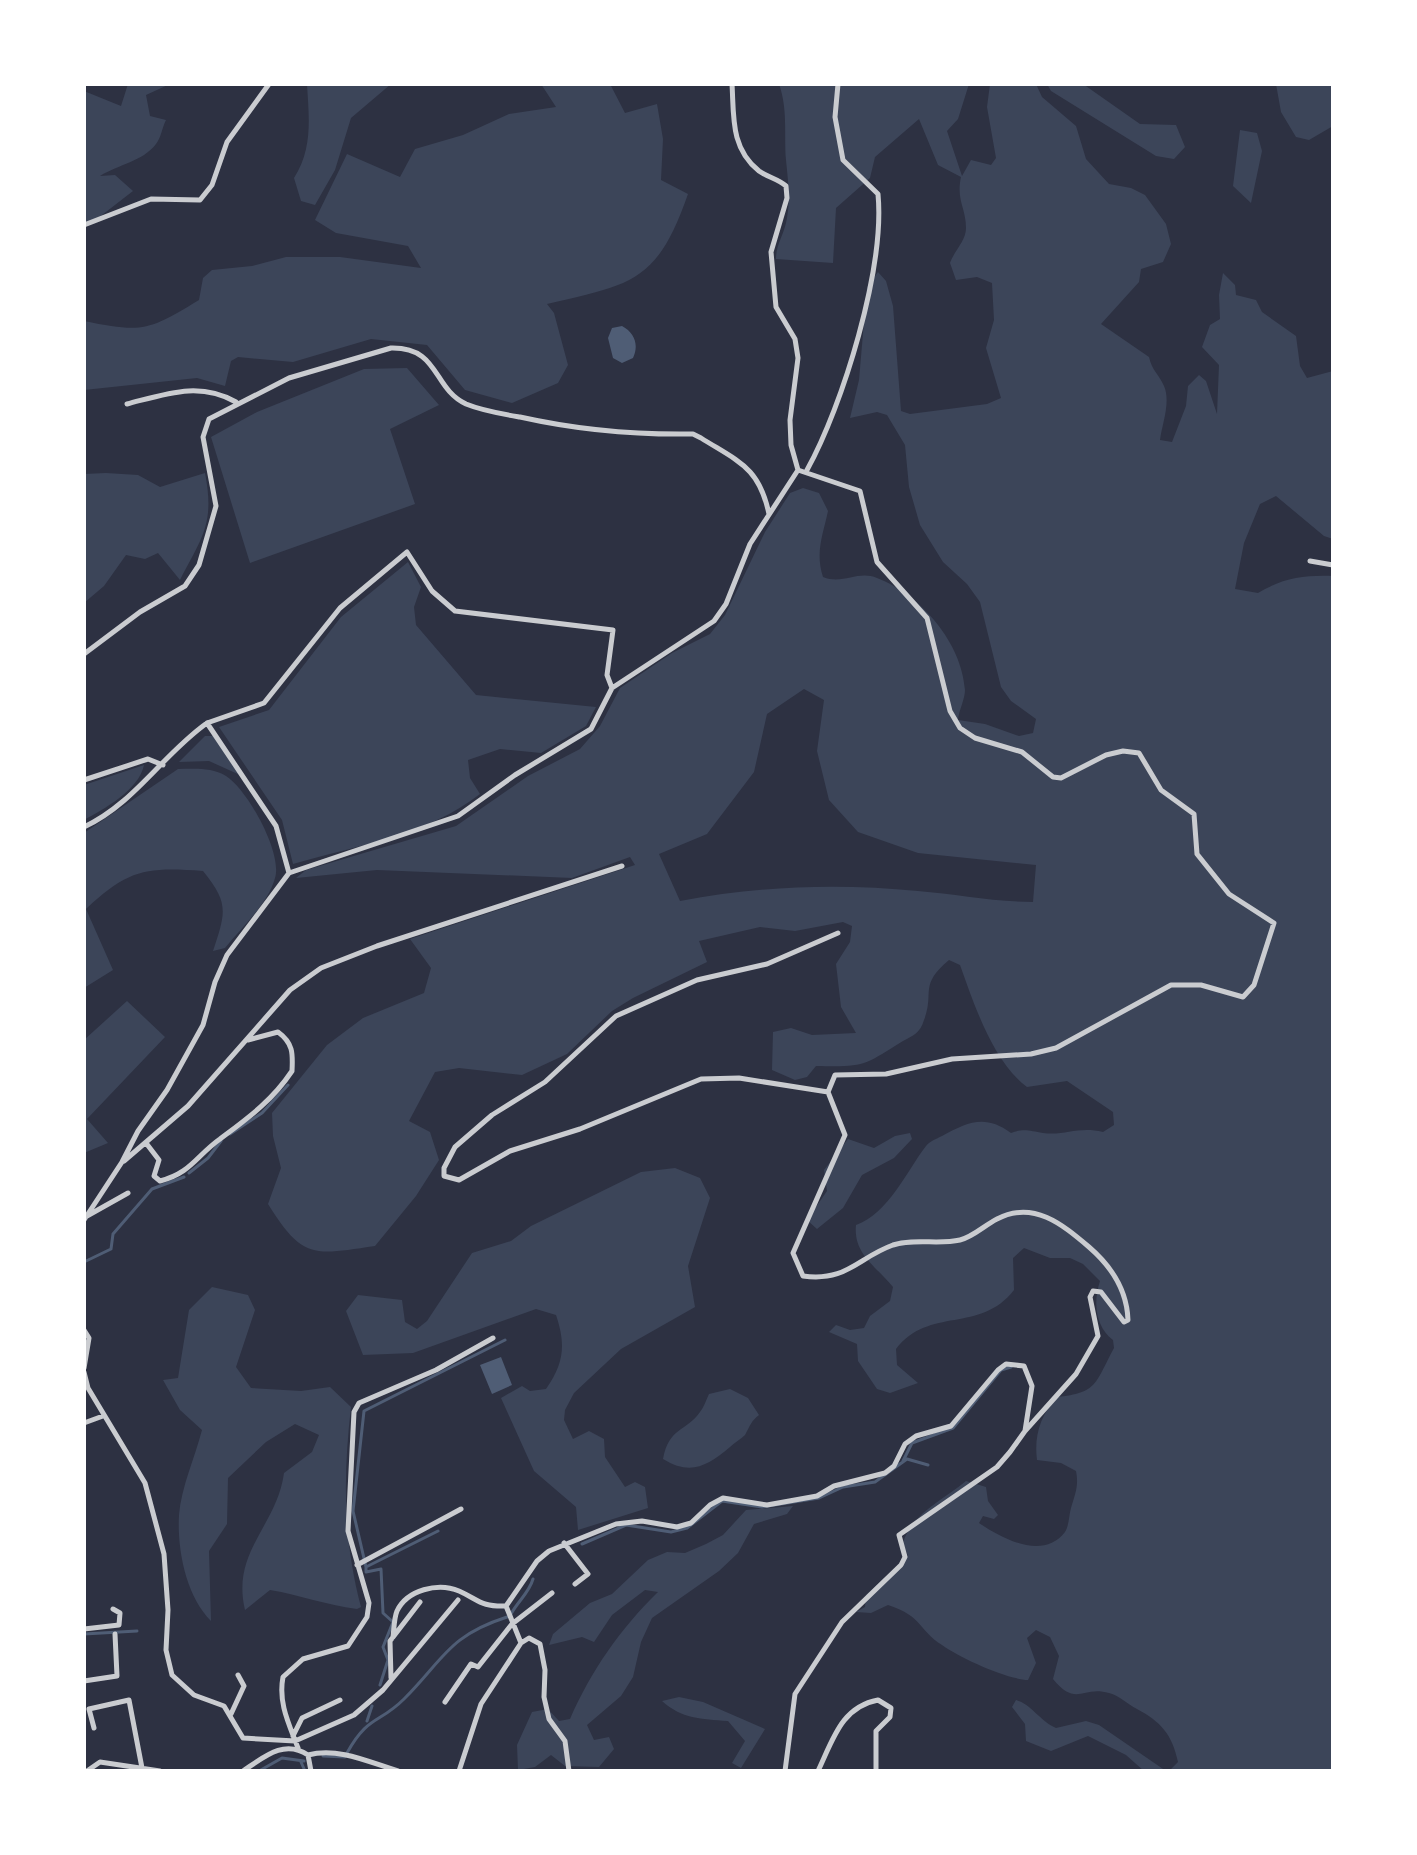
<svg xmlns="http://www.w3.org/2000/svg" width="1417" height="1855" font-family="'Roboto Serif',serif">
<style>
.green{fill:#3c4559;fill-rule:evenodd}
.water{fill:#4f5d75}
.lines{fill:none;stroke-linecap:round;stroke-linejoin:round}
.stream{stroke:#4f5d75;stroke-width:3}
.minor{stroke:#caccd0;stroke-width:5}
</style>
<rect width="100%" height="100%" fill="#2d3142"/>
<path class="green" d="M128,84H170L146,95L150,116L166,120C162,128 161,138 156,144C142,162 119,164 100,176L115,175L133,191L93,222L84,225V91L121,106Z
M307,84H391L351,118L335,170L315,205L301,201L294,178C313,148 309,118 307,84Z
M541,84H610L625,113L657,104L663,139L661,180L688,194C657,283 632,284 547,304L554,313L568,365L558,383L512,403L465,390L427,345L371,339L293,362L238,357L231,361L225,386L197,378L84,390V321C143,333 148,331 199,300L203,278L212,270L252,266L286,257H340L421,268L408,246L336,233L315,220L347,154L400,177L415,149L463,135L509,114L556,107Z
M779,84H969L958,119L947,131L962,176L971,160L991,165L996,158L987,107L990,84H1036L1042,97L1076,126L1086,159L1109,184L1131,188L1145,195L1166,224L1171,244L1163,262L1141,269L1139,282L1101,324L1149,357C1152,371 1159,374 1164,386C1171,402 1162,424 1160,440L1172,442L1186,406L1188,386L1199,375L1206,381L1217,414L1219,365L1202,347L1210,325L1220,319L1219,295L1223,273L1235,285L1236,295L1256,300L1262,312L1296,336L1300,366L1307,378L1333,371V539L1324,536L1276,496L1260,504L1244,543L1235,589L1258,593C1283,578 1304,575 1333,576V1771H1169L1178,1762C1172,1734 1161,1722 1137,1709C1127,1704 1120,1696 1109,1693C1082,1685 1077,1708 1053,1679L1059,1656L1050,1637L1036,1630L1027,1638L1036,1663L1028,1680C1006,1679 960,1658 942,1645C918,1630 924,1617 888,1605L871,1613L856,1612L865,1607L866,1595L908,1556L903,1543C911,1514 943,1500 966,1481L986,1487L988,1501L998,1515L994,1519L983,1516L979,1523C1001,1538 1043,1561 1065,1532C1069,1526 1069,1515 1071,1508C1075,1494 1079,1486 1076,1471L1061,1463L1037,1460C1034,1436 1040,1416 1057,1397C1098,1393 1095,1383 1114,1348L1113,1340C1095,1326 1093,1302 1100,1281L1083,1264L1070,1258H1050L1024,1248L1013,1258L1014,1290C980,1334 929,1306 896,1349L897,1365L918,1383L890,1393L877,1389L858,1361L857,1344L829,1332L836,1325L850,1330L864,1328L870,1316L890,1301L893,1287C876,1266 853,1254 856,1225C889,1213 906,1172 926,1146C930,1141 936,1139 942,1136C968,1122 985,1114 1011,1133C1024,1128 1030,1131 1043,1133C1065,1136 1078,1126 1103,1132L1114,1125L1113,1112L1067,1081L1027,1087C993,1062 974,1004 960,965L949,960C918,986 935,992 924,1020C920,1033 914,1035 903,1041C863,1066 865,1067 816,1066L807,1077L795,1080L772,1070L773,1032L791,1028L812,1035L856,1033L841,1007L836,964L850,942L852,926L843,922L795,931L760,927L699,941L707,962L633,998L612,1011L567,1054L522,1075L459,1068L435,1072L409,1121L430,1132L439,1160L416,1196L375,1246C313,1255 303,1260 268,1204L281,1168L273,1136L272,1113L327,1045L363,1018L424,993L431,968L410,939L635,865L630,857L572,878L377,870L296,878L306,870L456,826L528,776L580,749L600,726L620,688L672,653L710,634L725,615L765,532L790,493L803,488L819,493L828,511C823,535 815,552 823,577C843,585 858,570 877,578C921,595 962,643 965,690C965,699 959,710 958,720L985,724L1019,736L1033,733L1036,719L1011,701L1001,687L980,602L967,584L943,562L920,525L909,487L905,445L887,415L877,412L850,418L859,380L867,287L878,272L886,281L893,306L901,411L910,414L987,404L1001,398L986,348L994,320L992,283L977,277L956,280L950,263C954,251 966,241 966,228C966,208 956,200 961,177L938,165L919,119L875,157L870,178L836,208L833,263L776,259C776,245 783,236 786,223C791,201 788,181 786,160C784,133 788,110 779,84ZM804,689L824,700L817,751L829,800L858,832L918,853L1036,865L1033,902C995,902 956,894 918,891C837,883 759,886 680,901L659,854L707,834L754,772L767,714Z
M1047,84H1083L1140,124L1176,125L1185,147L1174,159L1156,156L1051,91Z
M1276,84H1333V126L1309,140L1296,137L1281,112Z
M1240,130L1257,133L1262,151L1251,203L1233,186Z
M407,368L439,405L390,429L415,504L250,563L211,437L257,412L364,369Z
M106,473L138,475L160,487L205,473C215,524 202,537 180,580L158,553L145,559L126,555L104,586L84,603V474Z
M408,562L421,587L414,607L416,625L476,695L596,707L586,726L541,753L500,749L468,760L470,778L480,794C428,835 355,846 293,864L282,820L219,727L269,710L341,617Z
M205,736H213L240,775L209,761L179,762Z
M144,765C139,790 104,809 84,820V785Z
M178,769C195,769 211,767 226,776C247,789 283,853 275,878C268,904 242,927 225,948L213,951C226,912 229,903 203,871C146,867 129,869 86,909L113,970L84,988V833Z
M127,1001L165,1037L87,1119L108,1143L84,1153V1040Z
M910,1133L912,1139L894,1158L862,1175L843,1208L817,1229L807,1220L827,1191L824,1170L848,1139L874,1148L895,1136Z
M675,1168L700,1178L710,1198L688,1266L695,1307L621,1349L574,1393L565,1410L564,1420L573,1439L589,1431L604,1439L605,1457L625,1487L635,1482L645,1487L648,1508L578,1530L576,1507L534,1471L501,1398L522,1386L530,1391L546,1389C564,1363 566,1345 556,1315L536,1309L413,1353L363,1355L346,1311L358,1295L402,1300L405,1322L417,1329L427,1321L472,1253L511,1241L531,1226L641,1172Z
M212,1287L248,1295L255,1310L236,1367L251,1388L301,1391L330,1387L351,1407C343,1477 343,1539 361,1607L357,1609C326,1605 300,1595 270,1590L245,1610C231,1551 277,1526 284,1473L312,1452L319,1435L295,1424L266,1442L228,1478L227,1524L209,1551L211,1621C186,1596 177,1550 179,1515C181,1488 195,1457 202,1430L180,1410L163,1380L178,1378L189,1310Z
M730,1389L748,1398L759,1415C751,1421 750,1426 745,1435C741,1439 734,1443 730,1447C707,1466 691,1476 663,1459C669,1427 686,1432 700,1412C704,1407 706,1400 709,1394Z
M793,1506L787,1514L754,1524L738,1553L719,1571L652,1618L641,1642L633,1677L621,1696L587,1725L594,1740L609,1737L614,1749L599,1767L565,1766L551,1755L535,1767L518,1770L517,1745L532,1712L548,1709L559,1721L570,1719C591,1671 620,1629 658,1592L645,1590L612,1615L594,1642L582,1637L549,1645L553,1634L590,1603L612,1594L648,1560L667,1552L685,1553L706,1544L723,1535L746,1510Z
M679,1697L703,1702L765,1729L741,1768L732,1763L745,1741L728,1721C701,1719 682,1719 662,1701Z
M1016,1700C1031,1704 1040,1721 1056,1728L1086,1721L1099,1725L1166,1771H1144L1126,1755L1088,1736L1051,1751L1026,1741L1025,1724L1012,1707Z"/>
<path class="water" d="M622,326C635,333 639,345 633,358L622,363L613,358L608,338L612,328Z
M501,1357L512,1385L492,1394L480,1365Z"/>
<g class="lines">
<path class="stream" d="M230,1134L262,1113L288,1085
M189,1173L208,1158L221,1141
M84,1262L111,1249L113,1234L152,1189L184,1177
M903,1461L912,1443L953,1428L1001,1370L1011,1367
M582,1544L626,1525L671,1532L687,1528L722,1501L762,1507L819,1498L843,1487L875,1482L907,1459L928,1465
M366,1567L353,1511L364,1411L505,1340
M511,1614C518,1601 529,1593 533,1579
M84,1634L137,1631
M380,1685L388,1660L383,1647L393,1622L383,1613L381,1569L366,1572V1567L438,1531
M367,1721L372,1706
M347,1753C368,1715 379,1724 404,1699C444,1659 448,1636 507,1617
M323,1756L345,1757
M301,1762L305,1771
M259,1771L282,1758L304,1761"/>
<path class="minor" d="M732,84C734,115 730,148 759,171C767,177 778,179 786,186L787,198L771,252L776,307L795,339L798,358L790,420L791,445L798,470
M84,225L151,199L200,200L212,185L227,142L269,84
M127,404C166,394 199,381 236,402
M807,470C843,405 885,268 878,194L843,160L835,117L838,84
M1310,561L1333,565
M84,654L140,612L185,586L199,565L216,506L203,437L209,419L289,378L391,348C440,347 432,388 466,404C483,411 502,414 520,417C578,430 633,435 693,434L701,438C739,462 759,467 769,514
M207,723L264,703L340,608L407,552L432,591L455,611L613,630L607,675L612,688
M84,780L148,759L163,765
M84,827C135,803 162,755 207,723L276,826L289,873
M838,933L767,964L697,980L616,1016L545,1082L492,1115L455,1147L444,1168V1176L459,1180L510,1151L580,1129L701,1079L739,1078L828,1092L845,1135L793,1253L803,1276C847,1282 857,1258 893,1245C915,1238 938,1245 960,1240C973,1237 985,1225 997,1219C1033,1200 1062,1224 1089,1247C1111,1266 1127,1290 1128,1320L1124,1322L1101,1292L1093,1291L1090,1297L1098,1336L1076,1374L1025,1431
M146,1143L159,1160L154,1176L160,1181C191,1173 196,1156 220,1139C248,1118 272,1101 292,1071C293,1053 293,1043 278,1032L248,1040
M124,1161L188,1106L290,990L321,968L377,946L622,866
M87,1216L128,1193
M84,1220L122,1162L138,1131L167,1090L203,1025L215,982L227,955L289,873L458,816L515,775L591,729L612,688L714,621L726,604L750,544L798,470L860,491L877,562L927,618L950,711L960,728L975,738L1022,752L1053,777L1061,778L1106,755L1123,751L1139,753L1161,790L1194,814L1197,854L1229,894L1274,923L1254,985L1243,997L1201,985H1171L1056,1048L1031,1054L952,1059L886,1074L835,1075L828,1092
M84,1330L89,1338L84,1368
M84,1372L88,1388L145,1483L164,1554L168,1610L166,1650L172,1675L194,1695L224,1706L243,1738L295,1741L354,1715L383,1690L458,1600
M84,1423L103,1416
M564,1543L588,1574L575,1584
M357,1565L461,1509
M84,1629L119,1625L120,1613L113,1609
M393,1637C394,1629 394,1618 397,1611C407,1590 438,1582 459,1591C479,1600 481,1607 506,1606
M521,1643L506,1606L537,1561L549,1551L616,1524L642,1521L677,1527L691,1523L710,1505L723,1498L767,1505L817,1496L834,1486L885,1473L894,1466L905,1444L916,1436L951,1426L998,1370L1006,1364L1024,1366L1032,1386L1025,1431L1010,1452L997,1467L899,1535L905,1557L901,1565L842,1622L795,1694L785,1771
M391,1678L390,1641L420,1602
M84,1681L117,1676L115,1634
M445,1702L471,1664L478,1667L512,1624L552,1593
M231,1714L244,1686L238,1675
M94,1728L89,1709L129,1700L142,1768
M293,1736L302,1718L340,1700
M298,1748C289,1724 278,1703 283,1677L303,1659L348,1646L367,1617L369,1603L348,1531L354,1412L359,1403L436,1370L493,1338
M308,1755C338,1747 369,1762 398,1771
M87,1771L100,1762L160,1771
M243,1771C264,1757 284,1739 308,1755L311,1771
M459,1771L481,1704L521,1643L529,1638L540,1644L545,1670L544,1697L549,1719L565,1741L569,1771
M818,1771C833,1740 841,1707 878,1700L891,1708L890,1717L876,1731V1771"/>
</g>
<rect width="1417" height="1855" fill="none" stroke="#ffffff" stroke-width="172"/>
</svg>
